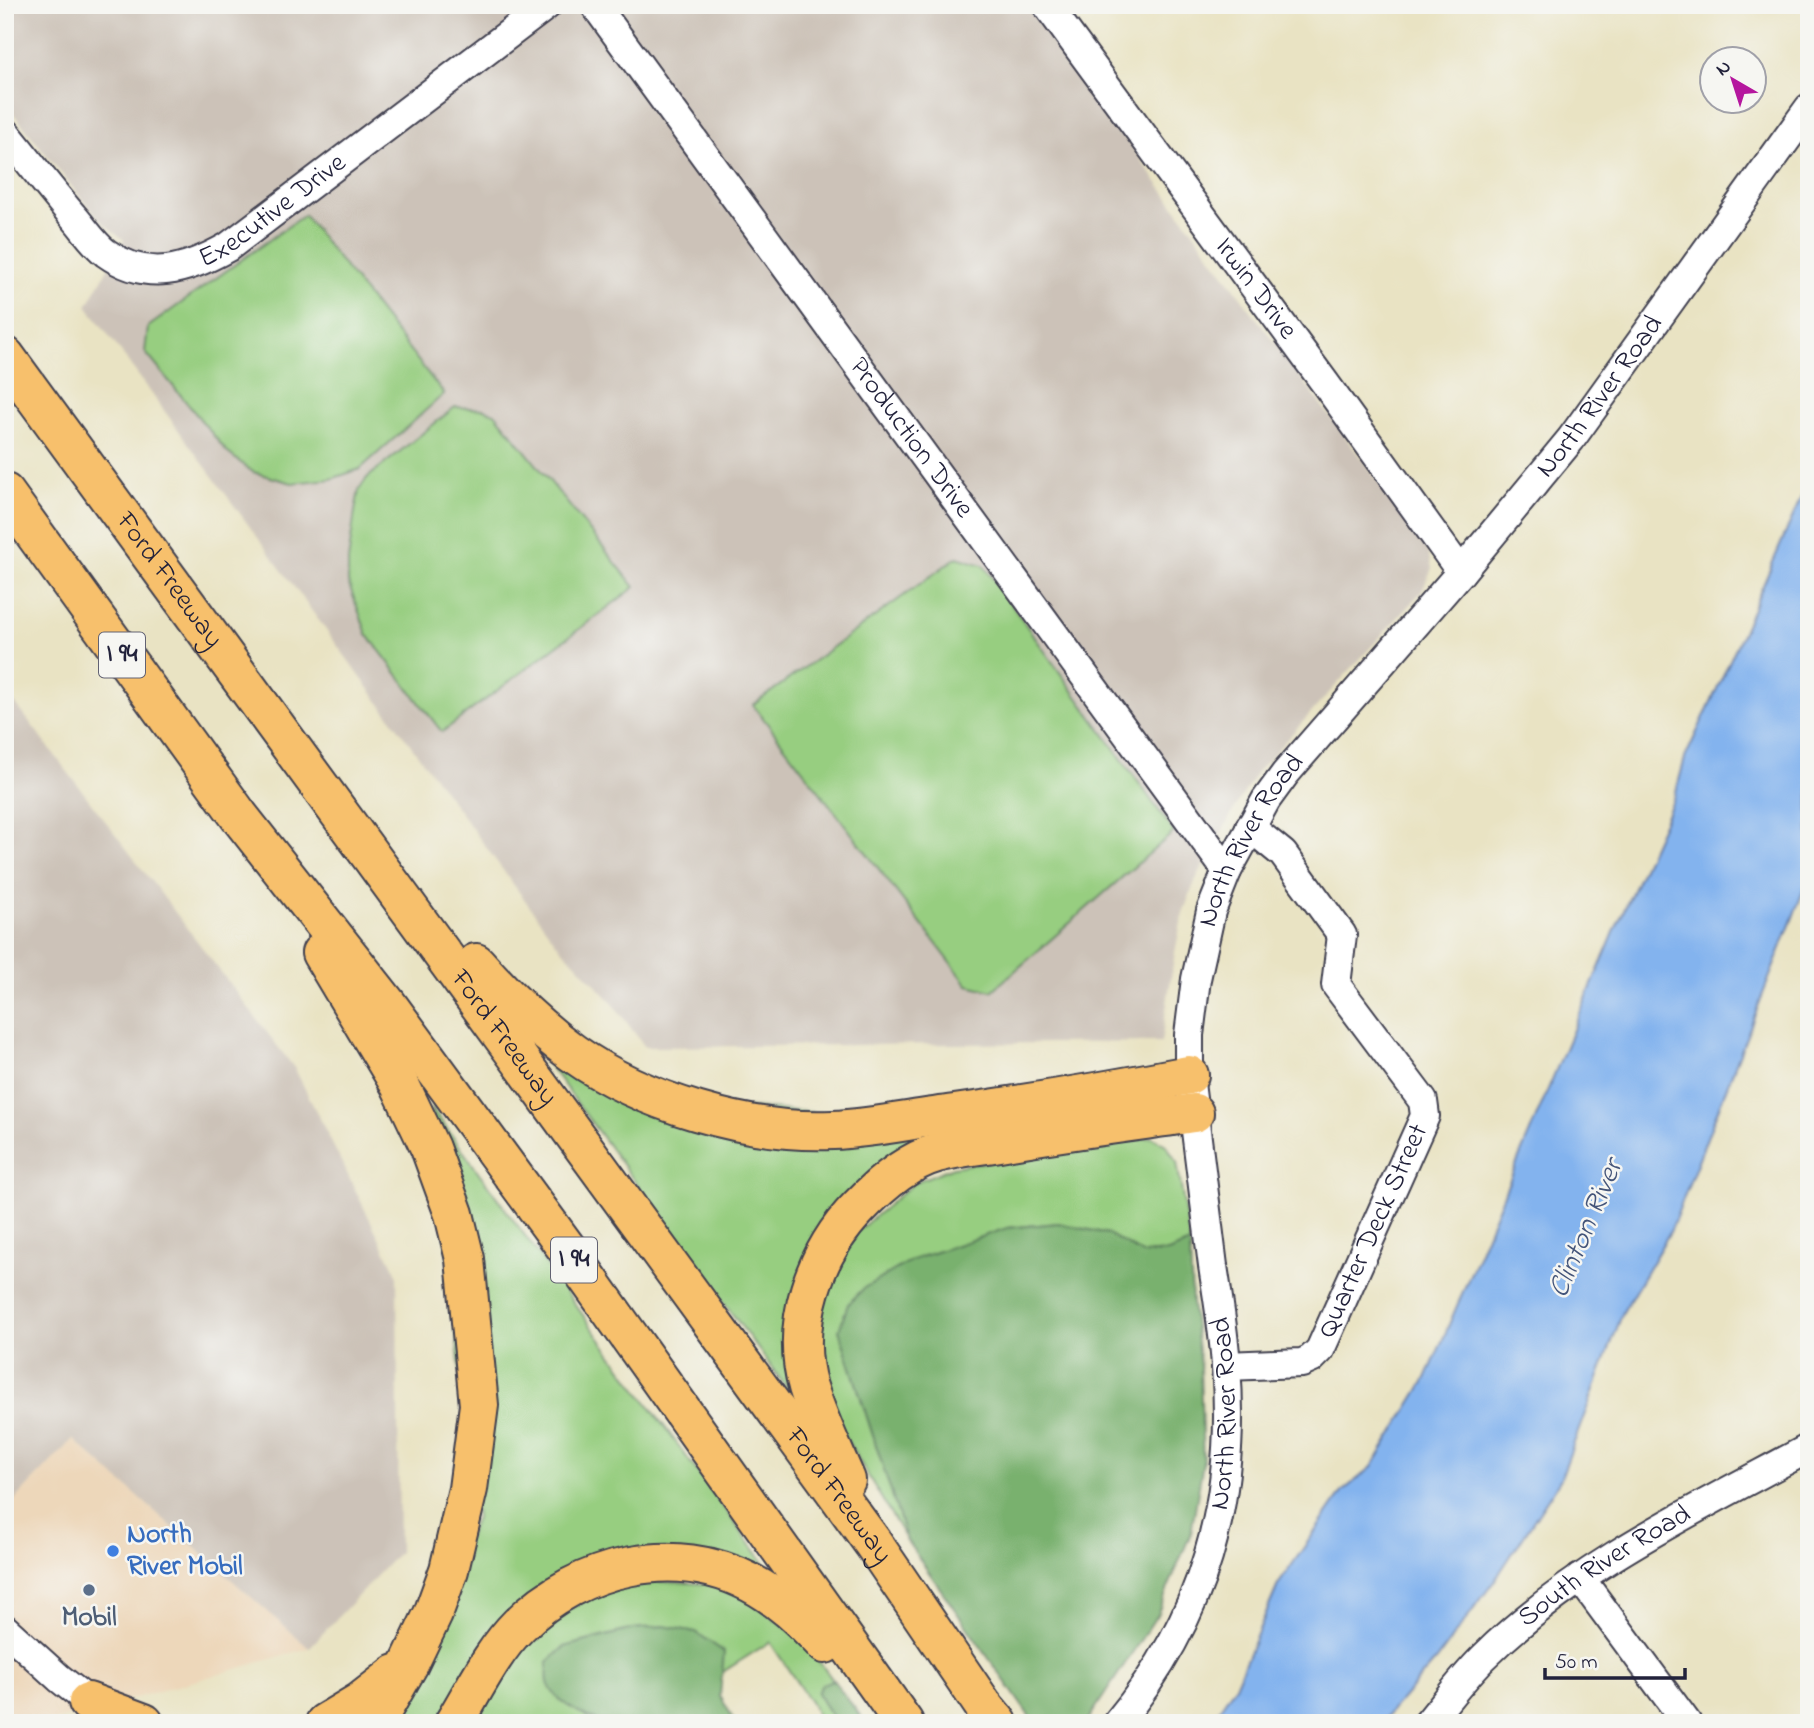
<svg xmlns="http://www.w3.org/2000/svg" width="1814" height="1728" font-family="'Indie Flower',sans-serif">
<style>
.built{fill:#edd7ba}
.industrial{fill:#ccc2b8}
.green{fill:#97ce80;stroke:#5c785e;stroke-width:2}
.forest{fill:#79b16e;stroke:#4e6a54;stroke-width:2}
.water{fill:#83b3ee;stroke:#526a94;stroke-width:2}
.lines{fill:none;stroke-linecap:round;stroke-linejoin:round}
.minor-casing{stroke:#403f4f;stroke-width:32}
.highway-casing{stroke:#403f4f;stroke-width:42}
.minor{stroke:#fff;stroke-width:28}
.highway{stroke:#f7c06c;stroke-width:38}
.shop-dot{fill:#3f7fe0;stroke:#f6f6f2;stroke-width:2.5}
.service-dot{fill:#5c6f8a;stroke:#f6f6f2;stroke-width:2.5}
.labels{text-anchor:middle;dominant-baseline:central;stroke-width:5;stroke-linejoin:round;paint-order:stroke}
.shield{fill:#f6f6f2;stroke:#626272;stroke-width:2}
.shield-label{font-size:26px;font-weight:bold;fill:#22223b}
.street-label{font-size:28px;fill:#22223b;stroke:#f6f6f2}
.shop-label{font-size:28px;font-weight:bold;fill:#366cbe;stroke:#f6f6f2;text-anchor:start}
.service-label{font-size:28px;font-weight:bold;fill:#4e5e75;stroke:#f6f6f2}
.water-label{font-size:30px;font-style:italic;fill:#44557a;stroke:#f6f6f2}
</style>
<rect width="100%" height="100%" fill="#f6f6f2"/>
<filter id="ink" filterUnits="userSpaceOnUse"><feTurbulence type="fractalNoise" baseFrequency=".0143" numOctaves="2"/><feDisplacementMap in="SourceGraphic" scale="14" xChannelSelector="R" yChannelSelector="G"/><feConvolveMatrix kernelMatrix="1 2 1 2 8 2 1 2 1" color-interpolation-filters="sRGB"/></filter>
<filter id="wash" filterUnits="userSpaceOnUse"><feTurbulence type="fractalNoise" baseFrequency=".00686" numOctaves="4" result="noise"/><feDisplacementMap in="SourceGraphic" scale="28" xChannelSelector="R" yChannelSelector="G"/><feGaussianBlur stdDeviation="1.57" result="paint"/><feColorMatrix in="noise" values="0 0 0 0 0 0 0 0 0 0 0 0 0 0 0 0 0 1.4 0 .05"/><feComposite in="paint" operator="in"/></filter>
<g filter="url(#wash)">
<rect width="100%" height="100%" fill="#e9e3c3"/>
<path class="built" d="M73,1439L309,1648L48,1723H5V1510Z"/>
<path class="industrial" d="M5,5H1028L1254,315L1414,529L1428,553L1432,568L1422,591L1257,772L1237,804L1196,879L1183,913L1175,952L1161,1042L645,1047L611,1001L556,942L87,306L124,240L103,223L80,197L5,103Z
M5,690L295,1069L397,1274L399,1552L309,1648L73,1439L5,1510V1210L10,1205L5,1202Z"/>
<path class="green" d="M304,215L444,394L360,469L331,479L292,483L253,472L228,453L145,352L148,327Z
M455,407L484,409L495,413L635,587L442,732L367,634L348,582V561L355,511L359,490L367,478Z
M957,557L983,565L1174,832L992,991L968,985L753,705Z
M524,1031L637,1100L970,1123L854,1192L796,1387L789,1391Z
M431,1107L764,1563L761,1570L607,1555L439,1723H388L476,1518Z
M1152,1137L1166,1145L1177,1162L1190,1243L1169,1252L1143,1254L1108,1234L1058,1223L1007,1228L839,1330L907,1541L845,1437L824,1382L818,1321L847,1240L915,1182L953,1167Z
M624,1580L729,1585L802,1639L833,1680L822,1684L817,1693L836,1723H819L814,1708L770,1642L721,1673L723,1651L664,1626L633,1629L564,1647L548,1662L587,1717L606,1723H471L536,1626Z"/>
<path class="forest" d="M1058,1223L1108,1234L1143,1254L1168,1252L1190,1243L1192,1303L1200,1366L1203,1463L1191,1533L1157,1615L1086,1723H1034L907,1541L839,1330L848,1304L864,1288L912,1260L1007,1228Z
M664,1626L696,1632L724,1652L720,1696L736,1723H606C587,1717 557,1706 549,1685C546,1680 548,1669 548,1662L564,1647L633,1629Z
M833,1680L866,1723H836L817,1693L822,1684Z"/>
<path class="water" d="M1809,479V876L1671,1230L1623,1312L1560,1480L1495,1580L1436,1660L1381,1723H1210L1235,1686L1278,1585L1343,1491L1372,1467L1427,1377L1615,930L1674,799L1685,758L1738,643Z"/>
</g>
<g filter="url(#ink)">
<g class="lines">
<g class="minor-casing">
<g id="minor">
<path id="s1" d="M595,5L1227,871"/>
<path id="s2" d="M1047,5L1325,383L1461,572"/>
<path id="s3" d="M5,132C28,160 50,189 73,216C84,228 93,243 106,253C148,283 187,270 228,247L547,5"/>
<path id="s4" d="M1226,1366L1302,1363L1311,1359L1320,1350L1425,1116L1423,1101L1336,985L1342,935L1283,854L1250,827"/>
<path d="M1580,1578L1687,1723"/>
<path d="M5,1629L59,1678L103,1713"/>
<path id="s5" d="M1117,1723C1204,1619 1237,1501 1226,1366C1224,1333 1218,1299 1213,1266C1205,1202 1197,1139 1189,1075V1035L1196,979L1211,911L1227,871L1266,800L1285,774L1461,572L1571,439L1809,108"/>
<path id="s6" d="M1428,1723C1446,1701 1463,1678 1483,1658C1575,1566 1696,1509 1809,1448"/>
</g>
</g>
<g class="highway-casing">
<g id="highway">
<path id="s7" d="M5,356L873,1543L983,1705L998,1723"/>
<path d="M5,493L239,816L387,1004L567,1249L904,1723"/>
<path d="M321,953L400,1085L430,1148L454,1214L465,1259L479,1405L468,1489L449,1570L433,1614L409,1664L375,1723"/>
<path d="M476,963C505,996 537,1027 573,1053C642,1102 748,1134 833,1130C874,1128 913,1119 954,1114C1033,1103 1111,1090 1189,1075"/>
<path d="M846,1480C833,1450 818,1419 808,1387C790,1324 814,1253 859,1207C880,1185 908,1161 937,1153C959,1147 983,1145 1005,1141C1068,1130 1131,1122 1194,1113"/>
<path d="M88,1702L144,1723"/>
<path d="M325,1723L360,1702L396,1674"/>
<path d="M454,1723C474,1690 492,1652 519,1625C579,1565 675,1543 751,1583C780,1598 803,1621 825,1644"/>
</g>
</g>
<use href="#minor" class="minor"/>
<use href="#highway" class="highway"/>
</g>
</g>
<circle class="shop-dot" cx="113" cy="1551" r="7"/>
<circle class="service-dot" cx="89" cy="1590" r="7"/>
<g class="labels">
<g class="shield">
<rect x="99" y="632.5" width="46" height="45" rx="5"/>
<rect x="551" y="1237.5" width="46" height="45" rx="5"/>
</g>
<g class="shield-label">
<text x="122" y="655">I 94</text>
<text x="574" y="1260">I 94</text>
</g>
<g class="street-label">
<text stroke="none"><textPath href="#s3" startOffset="345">Executive Drive</textPath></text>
<text stroke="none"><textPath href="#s2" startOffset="352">Irwin Drive</textPath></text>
<text stroke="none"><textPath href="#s5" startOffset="1491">North River Road</textPath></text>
<text stroke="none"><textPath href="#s1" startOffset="536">Production Drive</textPath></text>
<text stroke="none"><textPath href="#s7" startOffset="278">Ford Freeway</textPath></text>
<text stroke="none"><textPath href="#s5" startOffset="924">North River Road</textPath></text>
<text stroke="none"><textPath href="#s7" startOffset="845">Ford Freeway</textPath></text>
<text stroke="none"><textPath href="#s4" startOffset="229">Quarter Deck Street</textPath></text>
<text stroke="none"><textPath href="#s5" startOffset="336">North River Road</textPath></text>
<text stroke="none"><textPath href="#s7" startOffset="1412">Ford Freeway</textPath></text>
<text stroke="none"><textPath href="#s6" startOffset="238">South River Road</textPath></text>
</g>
<g class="shop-label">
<text x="127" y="1535">North<tspan x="127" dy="32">River Mobil</tspan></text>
</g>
<g class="service-label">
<text x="89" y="1618">Mobil</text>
</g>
<g class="water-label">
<text transform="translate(1587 1229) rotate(-67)">Clinton River</text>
</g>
</g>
<rect width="1814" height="1728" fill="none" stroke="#f6f6f2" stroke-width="28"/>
<g transform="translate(1733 80) rotate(321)"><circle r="33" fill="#f6f6f2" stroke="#a1a1a9" stroke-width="2"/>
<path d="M0-5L12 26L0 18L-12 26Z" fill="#b5179e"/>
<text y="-10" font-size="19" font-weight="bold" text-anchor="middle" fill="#22223b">N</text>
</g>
<path d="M1545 1668v10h140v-10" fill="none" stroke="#22223b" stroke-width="3.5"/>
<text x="1555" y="1668" font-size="21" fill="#22223b" stroke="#f6f6f2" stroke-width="5" paint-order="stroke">50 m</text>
</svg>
